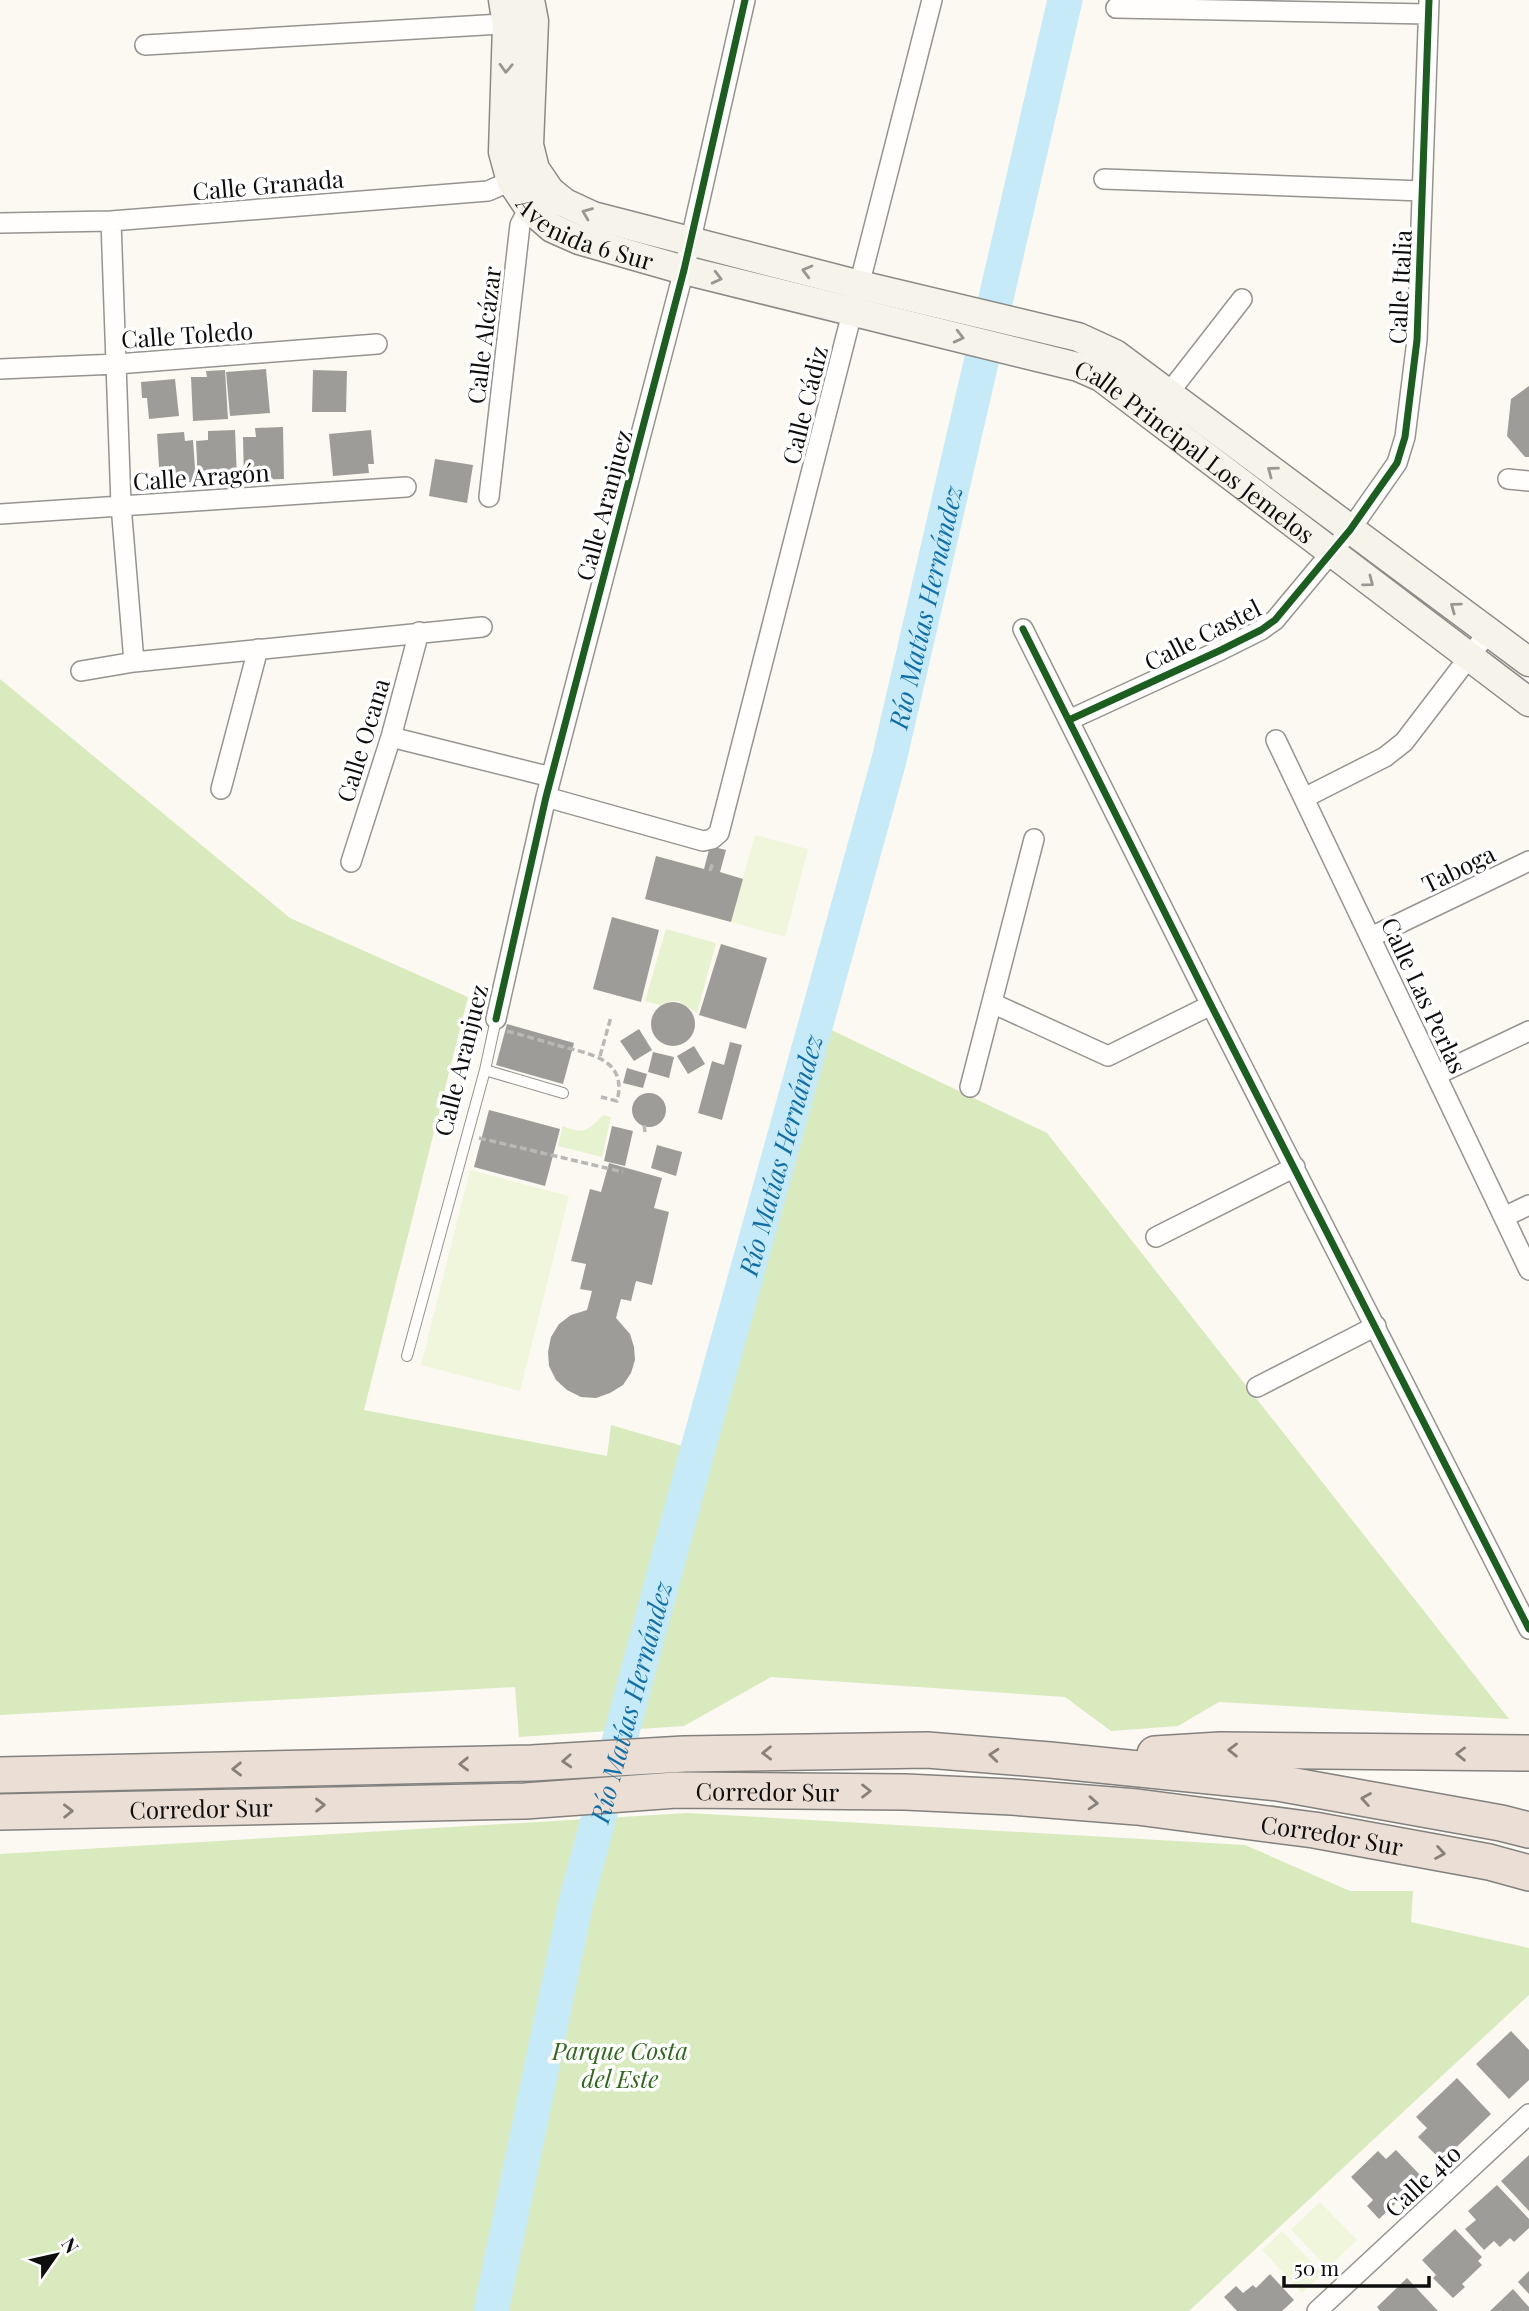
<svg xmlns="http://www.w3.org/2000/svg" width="1529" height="2311" font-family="'Playfair Display',serif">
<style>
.green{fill:#e7f2d0}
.forest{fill:#d8eabe}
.pitch{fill:#f0f6db}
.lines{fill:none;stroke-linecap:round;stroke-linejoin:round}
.river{stroke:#c7eaf8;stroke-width:35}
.building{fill:#9e9c98}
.service-casing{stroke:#959491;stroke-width:12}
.minor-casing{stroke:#959491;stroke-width:22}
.secondary-casing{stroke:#8c8a87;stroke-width:31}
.motorway-casing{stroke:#82817e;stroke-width:38}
.path{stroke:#b8b8b6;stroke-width:3.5;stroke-dasharray:7 3.5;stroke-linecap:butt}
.service{stroke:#fffefd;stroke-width:10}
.minor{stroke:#fffefd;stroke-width:19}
.secondary{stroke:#f5f3ea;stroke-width:28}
.motorway{stroke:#ebded4;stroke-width:35}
.cycleway-casing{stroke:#fff;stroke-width:11}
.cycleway{stroke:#1b5e20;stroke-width:7}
.oneway{stroke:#999792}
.oneway2{stroke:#88807b}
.labels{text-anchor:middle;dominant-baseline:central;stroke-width:7;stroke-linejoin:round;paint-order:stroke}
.street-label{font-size:24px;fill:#0e0e0e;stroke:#fff}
.park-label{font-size:24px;font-style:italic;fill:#2f6a1a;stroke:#fff}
.water-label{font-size:26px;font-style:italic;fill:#0f6ea8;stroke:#fff}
</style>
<rect width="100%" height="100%" fill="#fcf9f2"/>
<path class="green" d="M666,929L716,943L697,1013L678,1001H670L660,1005L645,1001Z
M603,1115L611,1117L602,1157L558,1146L563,1126C583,1135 588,1131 603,1115Z"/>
<path class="forest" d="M0,679L290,918L468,997L364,1410L607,1456L611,1425L703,1452L821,1025L1047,1133L1509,1719L1219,1702L1178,1726L1111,1731L1065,1697L771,1677L684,1726L519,1737L515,1687L0,1715Z
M688,1813L1245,1845L1350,1891H1413L1411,1922L1529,1948V1995L1189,2311H0V1854Z"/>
<path class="pitch" d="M755,835L808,849L785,937L731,922Z
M470,1170L569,1196L520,1391L421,1365Z
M1320,2202L1357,2240L1328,2268L1291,2230Z
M1282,2231L1323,2274L1302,2293L1262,2250Z"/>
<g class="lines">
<path class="river" id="s1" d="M491,2311L576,1902L699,1445L889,760L1065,0"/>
</g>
<path class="building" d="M266,369L270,413L230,416L226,372Z
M225,370L228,419L193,421L191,377H207L206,371Z
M313,370L347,371L346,412H312Z
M175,379L179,416L149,419L147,398H142L141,382Z
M1529,386V457H1525L1507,436L1511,399Z
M283,427L284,479L244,480L243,437H256L255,428Z
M235,430L237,479L198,481L196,441L208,440V431Z
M371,430L374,464H368L369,473L333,476L329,434Z
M184,432L185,441L193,440L196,482L160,484L157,434Z
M435,459L473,465L467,503L429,496Z
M710,846L726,850L720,872L743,879L731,922L645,899L656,856L704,869Z
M612,917L659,930L641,1002L593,989Z
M721,944L767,958L746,1029L699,1015Z
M651 1024a22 22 0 1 1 44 0a22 22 0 1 1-44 0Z
M507,1024L574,1043L563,1084L496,1065Z
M639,1029L652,1050L634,1061L620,1041Z
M730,1042L742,1045L722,1120L698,1113L712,1061L724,1065Z
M694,1046L705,1064L688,1074L677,1056Z
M653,1052L674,1057L669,1078L648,1072Z
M627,1068L647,1074L643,1088L623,1083Z
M632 1110a17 17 0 1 1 34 0a17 17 0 1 1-34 0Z
M489,1110L560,1129L545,1186L474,1167Z
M612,1126L633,1131L625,1166L604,1161Z
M657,1145L682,1152L676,1176L651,1168Z
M609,1163L662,1178L654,1208L669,1212L652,1285L636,1281L631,1301L621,1299L616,1318L630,1334L634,1347L635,1360L631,1373L623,1385L610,1393L596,1398L581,1397L567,1390L556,1380L549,1366L548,1352L551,1337L559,1324L571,1315L587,1310L592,1291L580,1289L586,1264L571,1261L590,1189L601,1192Z
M1511,2031L1529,2050V2080L1509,2099L1476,2064Z
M1457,2078L1491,2114L1442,2161L1418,2137L1427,2128L1416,2117Z
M1396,2150L1423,2178L1379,2219L1367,2206L1373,2200L1351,2177L1378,2151L1386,2159Z
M1529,2155V2211L1501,2181Z
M1497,2185L1529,2219V2228L1514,2242L1510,2238L1500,2247L1494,2241L1484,2250L1465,2229L1476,2220L1468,2211Z
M1455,2229L1482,2257L1478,2261L1482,2265L1462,2284L1465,2287L1453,2298L1433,2278L1436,2275L1422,2260Z
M1529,2271V2294L1518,2282Z
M1270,2274L1294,2300L1282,2311H1237L1224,2297L1236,2286L1243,2293L1253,2285L1256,2288Z
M1407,2278L1438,2311H1380L1377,2307Z
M1513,2289L1529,2307V2311H1490Z"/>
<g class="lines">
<g class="service-casing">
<path id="service" d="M485,1070L563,1093
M407,1356L485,1070L496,1019"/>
</g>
<g class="minor-casing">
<path id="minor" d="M1116,8L1428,14
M145,45L519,23
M1104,179L1422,191
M111,221L121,505L134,662
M0,223L111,221L488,191L520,177
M0,369L117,364L377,344
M1161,403L1242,299
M1508,479L1529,481
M489,497L520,225L529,208L538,201
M0,514L406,487
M1023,629L1211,1005L1529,1629
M81,671L134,662L482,627
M1069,720L1221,650L1261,630L1275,620L1350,530L1397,463L1405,437L1417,340L1429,0
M391,737L551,777
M1276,740L1529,1270
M221,789L258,649
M546,797L703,841L712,839L719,833L932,0
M1304,798L1385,757L1404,742L1489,631
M351,862L391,737L419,632
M1371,937L1529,861
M992,1003L1108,1056L1211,1005
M496,1019L546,797L684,270L745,0
M1436,1075L1529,1031
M970,1087L1034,839
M1504,1217L1529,1205
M1156,1237L1295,1167
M1257,1387L1376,1326
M1317,2311L1529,2114"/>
</g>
<g class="secondary-casing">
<g id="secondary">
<path id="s2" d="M503,0L507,25L503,152L511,181L529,208L552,228L579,240L684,270L1078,367L1101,377L1529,702"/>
<path d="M530,0L534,21L529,145L535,169L550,191L565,203L593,216L860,285L1078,337L1115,354L1529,662"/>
</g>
</g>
<g class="motorway-casing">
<g id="motorway">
<path d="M1155,1754L1220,1750L1529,1753"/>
<path d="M0,1775L532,1763L684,1754L927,1750L1050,1760L1278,1783L1501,1823L1529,1830"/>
<path id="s3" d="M0,1812L525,1801L676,1790L905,1792L1012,1797L1137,1807L1314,1830L1489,1862L1529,1873"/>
</g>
</g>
<path class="path" d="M710,871L713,862
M507,1031C525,1036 543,1041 560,1046C590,1054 628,1059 617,1101L601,1097
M600,1056L611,1017
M644,1125L645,1132
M479,1138L623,1172"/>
<use href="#service" class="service"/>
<use href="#minor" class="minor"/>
<use href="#secondary" class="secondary"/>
<use href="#motorway" class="motorway"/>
<g class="cycleway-casing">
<path id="cycleway" d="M1023,629L1211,1005L1529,1629
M1069,720L1221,650L1261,630L1275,620L1350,530L1397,463L1405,437L1417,340L1429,0
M496,1019L546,797L684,270L745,0"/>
</g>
<use href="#cycleway" class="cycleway"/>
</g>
<defs><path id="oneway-chevron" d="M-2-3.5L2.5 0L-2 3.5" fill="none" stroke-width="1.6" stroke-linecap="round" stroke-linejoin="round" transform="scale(1.75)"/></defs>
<g class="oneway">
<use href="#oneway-chevron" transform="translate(506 68) rotate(92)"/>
<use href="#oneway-chevron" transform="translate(587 213) rotate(-158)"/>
<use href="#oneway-chevron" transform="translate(807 271) rotate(-165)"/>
<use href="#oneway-chevron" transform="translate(717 278) rotate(14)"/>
<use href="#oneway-chevron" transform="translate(959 337) rotate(14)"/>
<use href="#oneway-chevron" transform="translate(1272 471) rotate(-143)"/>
<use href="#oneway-chevron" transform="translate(1369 582) rotate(37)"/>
<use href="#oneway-chevron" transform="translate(1455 607) rotate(-144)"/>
</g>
<g class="oneway2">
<use href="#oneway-chevron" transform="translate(1233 1750) rotate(-179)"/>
<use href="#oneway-chevron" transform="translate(767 1753) rotate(179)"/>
<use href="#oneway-chevron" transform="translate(1461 1754) rotate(-179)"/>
<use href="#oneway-chevron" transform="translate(994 1755) rotate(-175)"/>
<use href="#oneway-chevron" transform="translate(567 1761) rotate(177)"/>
<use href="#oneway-chevron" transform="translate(464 1764) rotate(179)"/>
<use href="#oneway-chevron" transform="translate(237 1769) rotate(179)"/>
<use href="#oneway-chevron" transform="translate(866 1791)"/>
<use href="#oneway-chevron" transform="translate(1366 1799) rotate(-170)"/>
<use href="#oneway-chevron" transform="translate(1093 1803) rotate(4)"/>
<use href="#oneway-chevron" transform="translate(320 1805) rotate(-1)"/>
<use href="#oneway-chevron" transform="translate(68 1811) rotate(-1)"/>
<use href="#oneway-chevron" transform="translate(1440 1853) rotate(10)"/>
</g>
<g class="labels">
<g class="street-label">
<text transform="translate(268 184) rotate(-5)">Calle Granada</text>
<text stroke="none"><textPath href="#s2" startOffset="278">Avenida 6 Sur</textPath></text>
<text transform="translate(1399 287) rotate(-87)">Calle Italia</text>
<text transform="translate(187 334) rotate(-4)">Calle Toledo</text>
<text transform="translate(483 335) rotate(-83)">Calle Alcázar</text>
<text transform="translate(804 405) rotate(-76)">Calle Cádiz</text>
<text stroke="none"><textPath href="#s2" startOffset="934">Calle Principal Los Jemelos</textPath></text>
<text transform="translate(201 476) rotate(-4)">Calle Aragón</text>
<text transform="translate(603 505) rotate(-75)">Calle Aranjuez</text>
<text transform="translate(1202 634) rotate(-27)">Calle Castel</text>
<text transform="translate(362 740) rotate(-73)">Calle Ocana</text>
<text transform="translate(1458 868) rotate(-26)">Taboga</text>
<text transform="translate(1425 995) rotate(65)">Calle Las Perlas</text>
<text transform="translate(460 1060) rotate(-76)">Calle Aranjuez</text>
<text stroke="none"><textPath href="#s3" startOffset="768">Corredor Sur</textPath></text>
<text stroke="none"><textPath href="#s3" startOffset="201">Corredor Sur</textPath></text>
<text stroke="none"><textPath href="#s3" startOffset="1335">Corredor Sur</textPath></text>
<text transform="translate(1422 2180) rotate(-43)">Calle 4to</text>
</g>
<g class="park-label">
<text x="620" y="2050">Parque Costa<tspan x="620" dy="28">del Este</tspan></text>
</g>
<g class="water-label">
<text stroke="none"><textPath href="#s1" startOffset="1759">Río Matías Hernández</textPath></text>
<text stroke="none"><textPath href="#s1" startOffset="1192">Río Matías Hernández</textPath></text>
<text stroke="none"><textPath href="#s1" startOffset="625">Río Matías Hernández</textPath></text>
</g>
</g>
<g transform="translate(56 2255) rotate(56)" stroke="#ffffff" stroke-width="5" paint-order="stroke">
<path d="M0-5L12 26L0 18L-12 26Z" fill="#0e0e0e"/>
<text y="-10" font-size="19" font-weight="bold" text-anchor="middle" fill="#0e0e0e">N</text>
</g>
<path d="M1284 2276v10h145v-10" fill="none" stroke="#0e0e0e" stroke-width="3.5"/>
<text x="1294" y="2276" font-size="21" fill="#0e0e0e" stroke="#ffffff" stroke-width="5" paint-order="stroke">50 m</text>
</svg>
